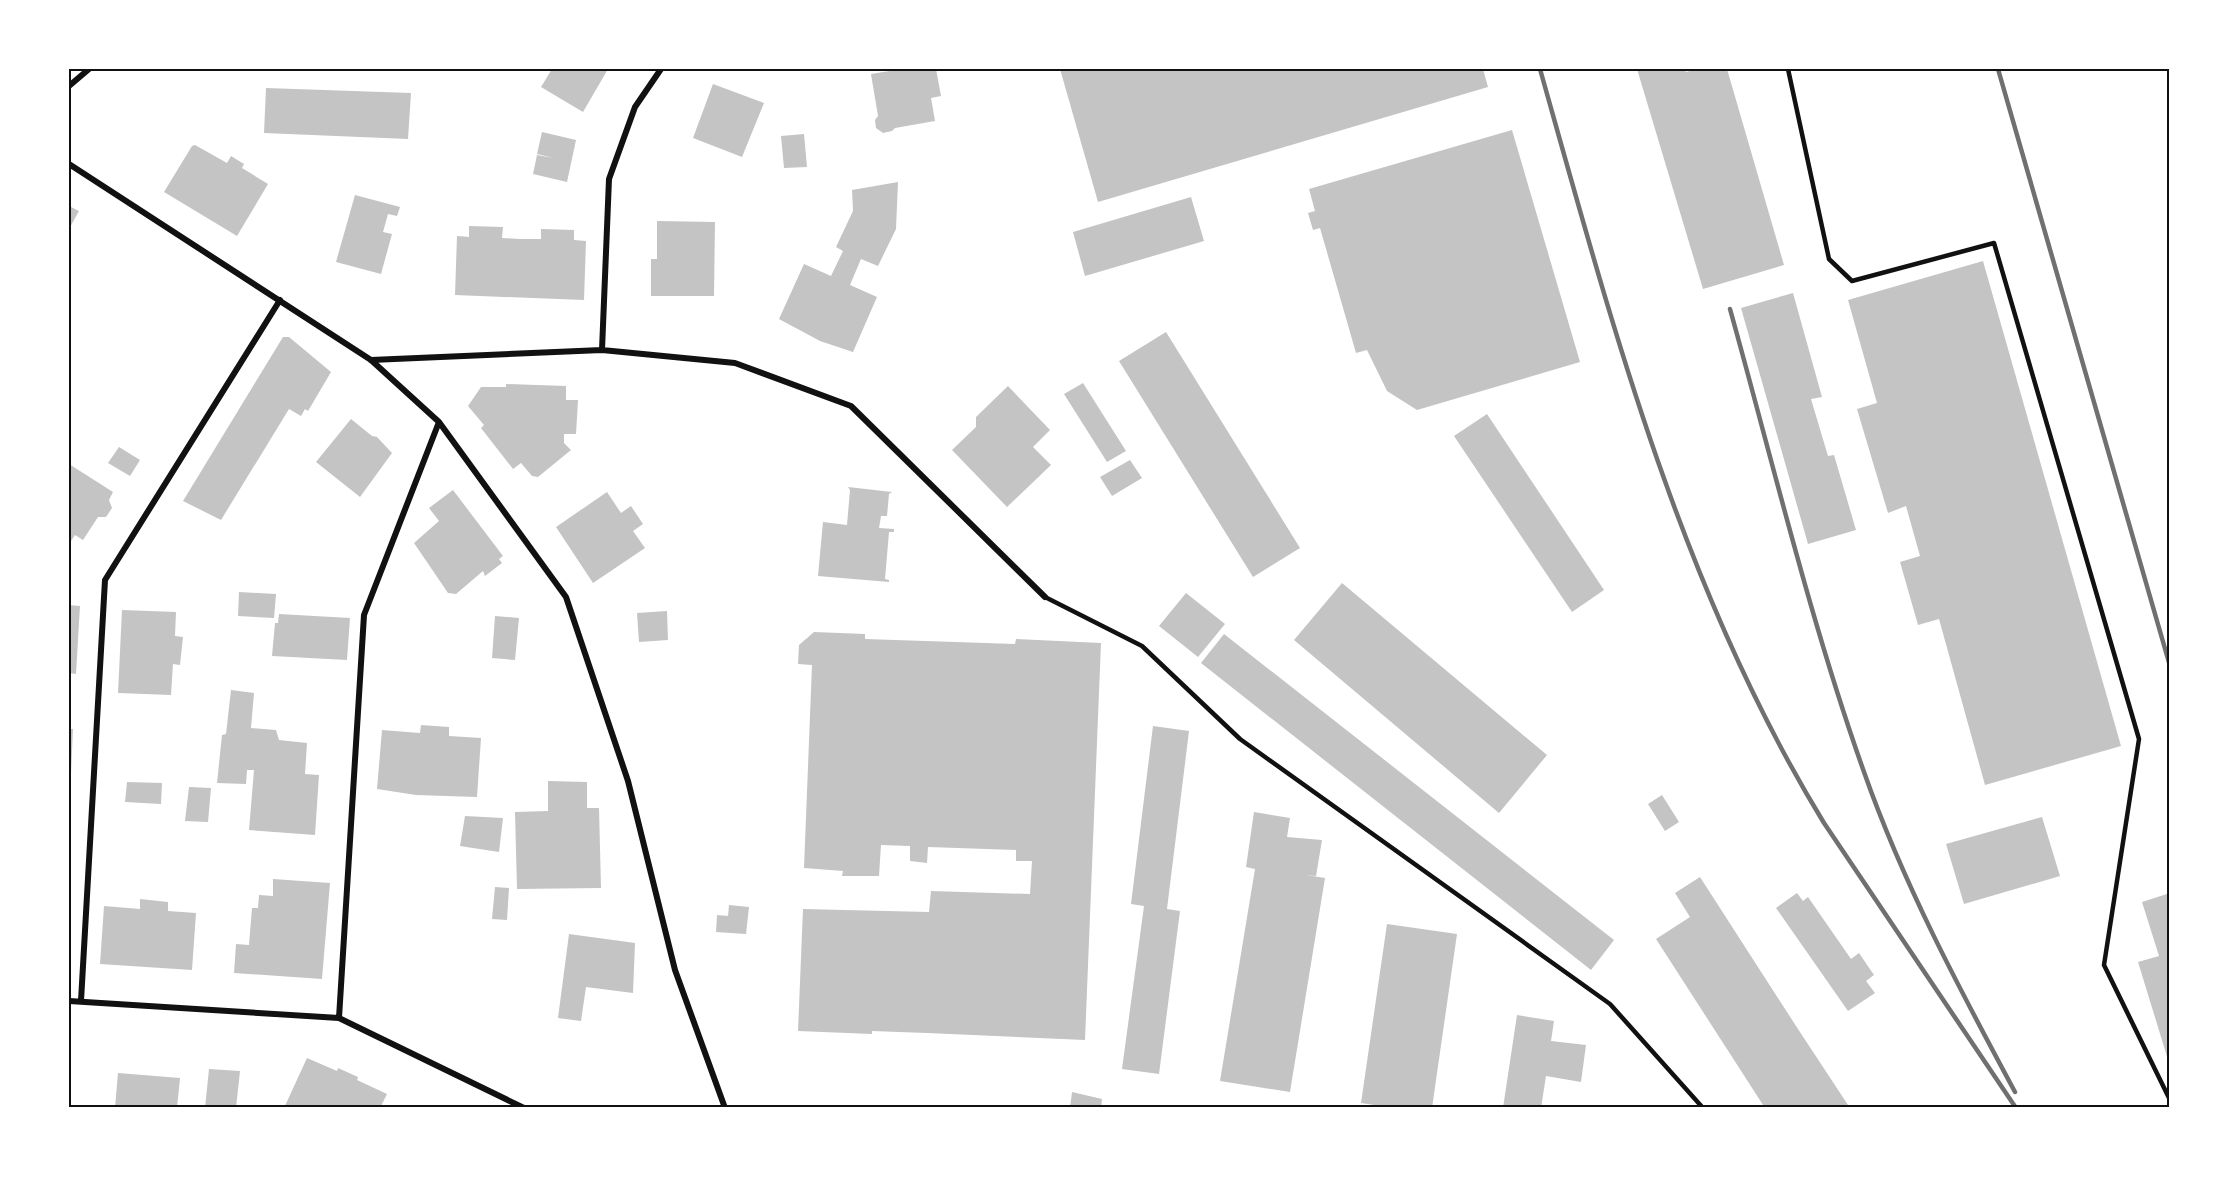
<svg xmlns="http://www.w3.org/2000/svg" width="2239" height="1177" font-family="Inter,sans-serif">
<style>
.building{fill:#c4c4c4}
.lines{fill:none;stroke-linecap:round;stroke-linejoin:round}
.service{stroke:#111;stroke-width:4.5}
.minor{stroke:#111;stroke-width:6}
.rail{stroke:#707070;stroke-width:4.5}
.neatline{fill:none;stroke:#111;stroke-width:2}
</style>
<rect width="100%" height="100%" fill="#fff"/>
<path class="building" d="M552,69H608L583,112L541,87Z
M902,69H936L941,96L931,98L935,121L895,128L892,131L883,133L876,128L875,120L878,116L871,74Z
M1060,69H1483L1488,87L1098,202Z
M1637,69H1685L1686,72L1697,69H1727L1784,265L1703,289Z
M713,84L764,103L742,157L693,138Z
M266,88L411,93L408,139L264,133Z
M1512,130L1580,362L1417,410L1387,391L1367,350L1356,353L1320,228L1313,230L1308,213L1315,211L1309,189Z
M542,132L576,140L567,182L533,174L537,155L554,158L537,154Z
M804,134L807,167L784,168L781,136Z
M195,145L227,163L231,156L244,164L242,168L268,184L237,236L164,192L192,146Z
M898,182L896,229L878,266L861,259L850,285L877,297L853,352L820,341L779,319L804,264L831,276L843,251L836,247L853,211L852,190Z
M355,195L400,207L397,216L388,214L383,232L392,234L381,274L336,262Z
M1191,197L1204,241L1085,276L1073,232Z
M69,206L79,211L69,229Z
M657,221L715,222L714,296H651V259H657Z
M469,226L503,227L502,238L520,239H541V229L574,230V240L586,241L584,300L455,295L457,236L469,237Z
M1983,261L2121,746L1985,785L1939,619L1918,625L1900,562L1920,556L1906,506L1888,513L1857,409L1877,403L1848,300Z
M1793,293L1822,397L1811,399L1828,456L1834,455L1856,530L1808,544L1741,308Z
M1166,332L1300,548L1253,577L1119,361Z
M283,337H289L331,372L308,411L305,409L301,416L289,409L221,520L183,501Z
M1083,383L1126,451L1107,462L1064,394Z
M506,384L566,386V400H578L576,434H564V443L571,450L538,477L532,476L521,463L513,469L481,428L484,425L468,406L481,387H506Z
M1008,386L1050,430L1033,447L1051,465L1007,507L952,450L976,427V417Z
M1487,414L1604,590L1572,612L1454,436Z
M351,419L372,436L377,437L392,453L360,497L316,462Z
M119,447L140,460L130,476L108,463Z
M1130,460L1142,478L1112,496L1100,477Z
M69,464L113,492L109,500L112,508L106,517H98L83,540L75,535L69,544Z
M848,487L892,492L889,494L887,516H881L879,528L894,529V532H889L885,579L889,580V582L818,576L823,522L847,525L850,490Z
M453,490L503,556L499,559L502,563L485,576L483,571L456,594L448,593L414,543L439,521L429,508Z
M607,492L621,513L631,506L643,524L633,531L645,548L593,583L556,527Z
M1342,583L1547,755L1499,813L1294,640Z
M239,592L276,594L274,618L238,616Z
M1186,593L1225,624L1198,657L1159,626Z
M69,605L80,606L76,674L69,673Z
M122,610L176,612L175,636L183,637L180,665L173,664L171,695L118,693Z
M667,611L668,640L639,642L637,613Z
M279,614L350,618L347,660L272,656L275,623H278Z
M495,616L519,618L515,660L492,658Z
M814,632L865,634V639L1015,644L1016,639L1101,643L1085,1040L927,1033L872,1031V1034L798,1031L803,909L929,912L931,891L1030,894L1032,861H1016V850L928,847L927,863L910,861V846L881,845L879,876H842L843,871L804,868L812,665L798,664L799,645Z
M1224,634L1614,940L1591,970L1201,663Z
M231,690L254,693L251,728L276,730L279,740L307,743L305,774L319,775L315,835L249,830L254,770H247L246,784L217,783L222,735L226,734Z
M421,725L449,727V736L481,738L477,797L416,795L377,789L382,730L420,733Z
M1153,726L1189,731L1167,909L1180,911L1159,1074L1122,1069L1144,906L1131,904Z
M69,729H73L71,773H69Z
M548,781L587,782V808H599L601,888L517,889L515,812L548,811Z
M127,782L162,783L161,804L125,802Z
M189,787L211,788L208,822L185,821Z
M1662,795L1679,822L1665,831L1648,804Z
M1254,812L1290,818L1287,837L1322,840L1316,876L1306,875L1325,878L1290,1092L1220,1081L1255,869L1246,867Z
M465,816L503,818L499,852L460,846Z
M2042,817L2060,876L1964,904L1946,844Z
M1700,877L1796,1026L1850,1108H1765L1656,939L1690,917L1675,893Z
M273,879L330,883L322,979L234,973L236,944L249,945L252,908H258L259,895L273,896Z
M495,887L509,888L507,920L492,919Z
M1797,893L1803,901L1808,897L1851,959L1859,953L1874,975L1866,981L1875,993L1848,1011L1776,908Z
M2170,893V1063H2169L2138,962L2159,956L2142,902Z
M140,899L168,902V911L196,913L192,970L100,964L104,906L140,909Z
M729,905L749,907L746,934L716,932L717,915L728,916Z
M1387,924L1457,934L1432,1108H1394L1361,1103Z
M569,934L635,943L633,993L586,987L581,1021L558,1018Z
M1517,1015L1554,1021L1551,1041L1586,1045L1581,1082L1546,1076L1541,1108H1503Z
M307,1058L337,1071L338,1068L358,1077L357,1080L387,1094L380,1108H284Z
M209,1069L240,1071L236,1108H205Z
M118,1073L180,1078L177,1108H115Z
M1072,1092L1102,1099L1101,1108H1070Z"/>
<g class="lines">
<path class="service" d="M1788,69L1829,259L1852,281L1994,243L2139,739L2104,965L2170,1100
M1045,597L1142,646L1240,739L1610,1004L1703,1108"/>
<path class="minor" d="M69,86L89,69
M69,164L371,360L439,422L566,597L628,781L675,970L725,1108
M602,350L609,179L635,107L661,69
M371,360L602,350L735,363L851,406L1045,597
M69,1001L339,1018L524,1108
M81,1001L105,580L280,300
M339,1018L364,615L439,422"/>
<path class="rail" d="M1540,69C1613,328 1682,591 1824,823L2016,1108
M1998,69L2170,666
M1730,309C1773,463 1810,620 1864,772C1903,883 1959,988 2015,1092"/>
</g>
<rect width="2239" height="1177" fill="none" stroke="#ffffff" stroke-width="141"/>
<rect x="70" y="70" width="2098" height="1036" class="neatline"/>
</svg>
